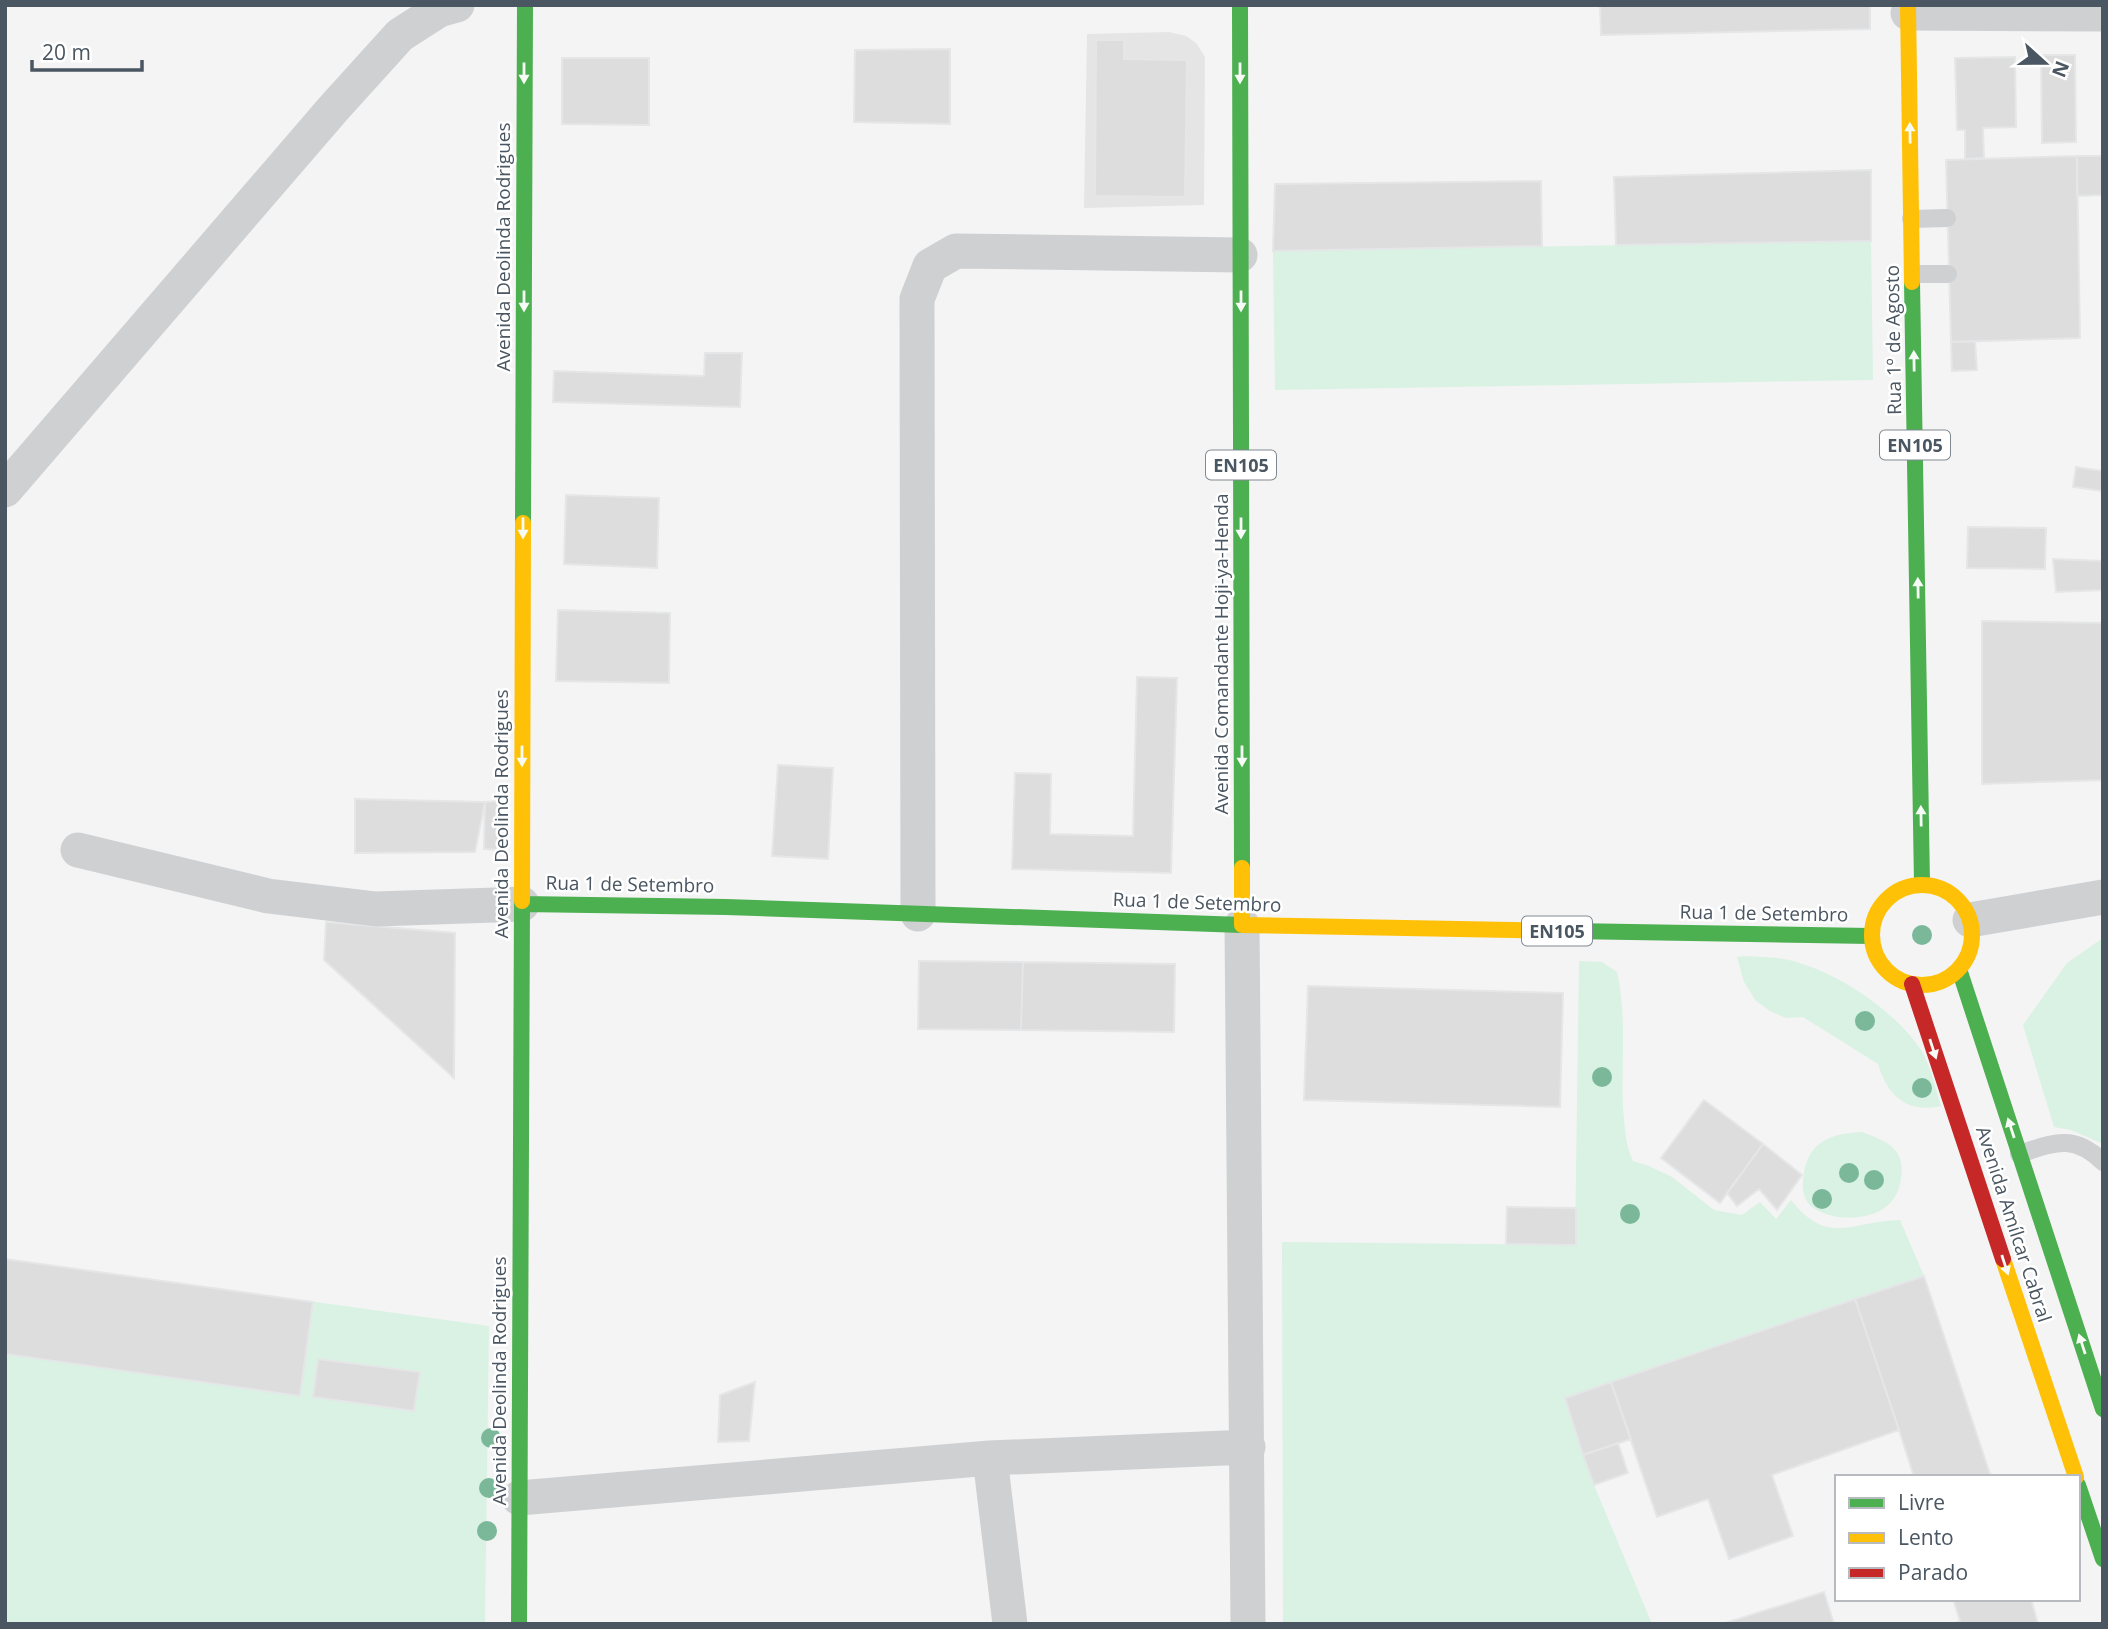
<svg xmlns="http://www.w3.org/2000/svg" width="2108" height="1629" font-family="'Open Sans',sans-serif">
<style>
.education{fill:#e6e5e6}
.green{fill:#d9f2e3}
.building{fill:#ddddde;stroke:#e5e6e7;stroke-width:2}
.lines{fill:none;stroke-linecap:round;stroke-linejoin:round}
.lane{stroke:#ced0d2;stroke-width:18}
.street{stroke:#ced0d2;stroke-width:35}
.fast{stroke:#4caf50;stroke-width:16}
.slow{stroke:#ffc107;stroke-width:16}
.jam{stroke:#c62828;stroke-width:16}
.tree{fill:#7ab899}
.oneway{fill:#f6fbf6}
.labels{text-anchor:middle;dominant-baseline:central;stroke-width:5;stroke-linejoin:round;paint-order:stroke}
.shield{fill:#fff;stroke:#808990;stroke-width:2}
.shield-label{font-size:18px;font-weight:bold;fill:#4a5661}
.street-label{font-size:19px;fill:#4a5661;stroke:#fff}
</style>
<rect width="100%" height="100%" fill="#f4f4f4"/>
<path class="education" d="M1169,32L1186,36L1196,43L1205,57L1204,205L1084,208L1087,34Z"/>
<path class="green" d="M1871,241L1873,380L1275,390L1273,251Z
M2103,938V1144L2071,1130L2054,1127L2023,1025L2067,963Z
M1745,956C1756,957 1767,957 1778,958C1828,965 1893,1008 1921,1050C1931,1065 1935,1089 1941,1106C1907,1114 1887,1095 1878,1064L1803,1017L1786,1018L1770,1011L1756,1001L1744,982L1737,957Z
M1579,961L1602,962L1617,972C1627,1016 1621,1063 1623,1108C1625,1128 1625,1144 1633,1161L1649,1166L1672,1177L1714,1210L1742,1215L1760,1202L1776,1219L1791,1200C1828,1247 1851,1221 1900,1220L1924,1276L1565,1398L1594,1485L1652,1624H1283L1282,1242L1575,1245Z
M1861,1132C1885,1140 1906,1148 1901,1178C1900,1189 1895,1199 1887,1206C1868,1222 1829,1221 1811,1206C1804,1200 1802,1190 1803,1181C1806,1144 1826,1134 1861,1132Z
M5,1259L489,1326L485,1624H5Z"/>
<path class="building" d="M1600,5H1870V29L1601,35Z
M1096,40H1124V59L1187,60L1185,197L1095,196Z
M950,49V124L854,122L855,50Z
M2041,55H2075L2076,142L2042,143Z
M2015,57L2016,127L1983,128L1984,158L1965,159V130H1957L1955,58Z
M562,58H649V125L562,124Z
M2077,156L2080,338L1951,342L1946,160Z
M2077,156H2103V195L2077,196Z
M1871,170V241L1616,245L1614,177Z
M1541,181L1542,246L1273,251L1275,184Z
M1975,341L1977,370L1952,371L1951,342Z
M705,353H742L740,407L553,402L554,371L704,376Z
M2076,467L2103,471V491L2073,487Z
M566,495L659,498L657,568L564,564Z
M1968,527L2046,528L2045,569L1967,568Z
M2053,559L2103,561V590L2056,592Z
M558,610L670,613L669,683L556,681Z
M1982,621L2103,623V780L1982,784Z
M1137,677L1177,678L1171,873L1012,869L1015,773L1051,774L1050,834L1133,836Z
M778,765L833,768L828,859L772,856Z
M355,799L485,802L475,852L355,853Z
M501,801V850L484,849L485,802Z
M326,922L455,933L454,1078L324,960Z
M919,961L1023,962L1021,1030L918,1029Z
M1023,962L1175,964L1174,1032L1021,1030Z
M1308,986L1563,993L1560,1107L1304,1100Z
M1704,1100L1763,1144L1720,1203L1661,1158Z
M1763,1144L1802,1175L1777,1210L1759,1189L1737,1206L1727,1193Z
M1507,1207L1576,1208V1245L1506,1244Z
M5,1259L313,1302L300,1396L5,1354Z
M1924,1276L1991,1477H1914L1899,1430L1855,1299Z
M1855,1299L1899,1430L1772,1475L1793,1536L1729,1559L1708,1499L1657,1517L1611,1382Z
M318,1359L420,1372L414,1411L313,1397Z
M755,1382L749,1441L718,1442L720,1395Z
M1611,1382L1631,1439L1583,1455L1565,1398Z
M1618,1443L1628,1473L1594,1485L1583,1455Z
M1824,1592L1834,1624H1722Z
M1953,1599H2031L2038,1624H1953L1960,1621Z"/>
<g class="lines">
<path class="lane" d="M1911,219L1947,218
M1913,274H1948
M2019,1154C2054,1143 2073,1133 2103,1162"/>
<path class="street" d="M1908,13L2103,14
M5,490L333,109L400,35L439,10L457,5
M78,850L268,896L376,909L522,904
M918,914L917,299L930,266L956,251L1240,255
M1970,920L2103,897
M1242,925L1248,1624
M990,1458L1010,1624
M519,1498L990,1458L1248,1447"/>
<path class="fast" d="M1240,5L1242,868
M1912,282L1922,884
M523,523L525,5
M522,904L726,907L1242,925
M1571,931L1871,936
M1959,969L2103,1409
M2078,1485L2103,1559
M519,1624L522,901"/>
<path class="slow" d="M1908,5L1912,282
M1242,868V925L1571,931
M1872 935a50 50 0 1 1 100 0a50 50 0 1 1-100 0Z
M522,901L523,523
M2003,1259L2076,1477"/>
<path class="jam" d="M1912,984L2003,1259"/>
</g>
<g class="tree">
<circle cx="1922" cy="935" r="10"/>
<circle cx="1865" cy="1021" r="10"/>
<circle cx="1602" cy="1077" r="10"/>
<circle cx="1922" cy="1088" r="10"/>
<circle cx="1849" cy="1173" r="10"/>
<circle cx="1874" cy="1180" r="10"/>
<circle cx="1822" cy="1199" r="10"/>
<circle cx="1630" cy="1214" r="10"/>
<circle cx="491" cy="1438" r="10"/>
<circle cx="489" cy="1488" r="10"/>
<circle cx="487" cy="1531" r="10"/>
</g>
<defs><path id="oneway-solid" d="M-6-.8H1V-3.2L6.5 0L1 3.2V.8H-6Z" transform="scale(1.75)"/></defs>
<g class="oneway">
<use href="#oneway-solid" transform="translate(524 73) rotate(90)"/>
<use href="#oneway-solid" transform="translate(1240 73) rotate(90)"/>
<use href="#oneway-solid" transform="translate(1910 133) rotate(-91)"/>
<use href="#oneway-solid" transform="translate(524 301) rotate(90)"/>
<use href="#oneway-solid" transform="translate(1241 301) rotate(90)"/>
<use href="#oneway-solid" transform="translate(1914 361) rotate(-91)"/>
<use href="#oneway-solid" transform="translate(523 528) rotate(90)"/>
<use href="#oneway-solid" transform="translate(1241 528) rotate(90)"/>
<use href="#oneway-solid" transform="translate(1918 588) rotate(-91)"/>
<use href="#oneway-solid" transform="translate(522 756) rotate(90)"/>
<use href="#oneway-solid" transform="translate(1242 756) rotate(90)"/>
<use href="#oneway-solid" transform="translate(1921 816) rotate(-91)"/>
<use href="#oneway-solid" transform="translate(1933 1049) rotate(72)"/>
<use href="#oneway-solid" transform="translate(2011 1128) rotate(-108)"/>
<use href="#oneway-solid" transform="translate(2005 1265) rotate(72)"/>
<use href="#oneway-solid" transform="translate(2082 1344) rotate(-108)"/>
</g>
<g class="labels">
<g class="shield">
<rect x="1880" y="430.5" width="70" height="29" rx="5"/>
<rect x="1206" y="450.5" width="70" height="29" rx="5"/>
<rect x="1522" y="916.5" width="70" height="29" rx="5"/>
</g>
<g class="shield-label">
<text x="1915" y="445">EN105</text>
<text x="1241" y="465">EN105</text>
<text x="1557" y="931">EN105</text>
</g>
<g class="street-label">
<text transform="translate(503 247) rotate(-90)">Avenida Deolinda Rodrigues</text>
<text transform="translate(1893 340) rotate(-91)">Rua 1º de Agosto</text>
<text transform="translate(1221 654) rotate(-90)">Avenida Comandante Hoji-ya-Henda</text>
<text transform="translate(501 814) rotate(-90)">Avenida Deolinda Rodrigues</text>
<text transform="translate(630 884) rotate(1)">Rua 1 de Setembro</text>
<text transform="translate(1197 902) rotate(2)">Rua 1 de Setembro</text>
<text transform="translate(1764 913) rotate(1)">Rua 1 de Setembro</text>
<text transform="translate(2014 1224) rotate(72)">Avenida Amílcar Cabral</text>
<text transform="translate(499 1381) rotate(-90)">Avenida Deolinda Rodrigues</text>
</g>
</g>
<rect width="2108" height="1629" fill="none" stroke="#4a5661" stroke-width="14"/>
<rect x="1835" y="1475" width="245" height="126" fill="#ffffff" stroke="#b7bbc0" stroke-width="2"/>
<rect x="1849" y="1498" width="35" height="10" fill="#4caf50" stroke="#b7bbc0" stroke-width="2"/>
<text x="1898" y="1510" font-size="21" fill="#4a5661">Livre</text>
<rect x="1849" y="1533" width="35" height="10" fill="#ffc107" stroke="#b7bbc0" stroke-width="2"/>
<text x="1898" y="1545" font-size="21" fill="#4a5661">Lento</text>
<rect x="1849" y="1568" width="35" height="10" fill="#c62828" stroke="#b7bbc0" stroke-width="2"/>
<text x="1898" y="1580" font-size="21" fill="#4a5661">Parado</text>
<g transform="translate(2045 63) rotate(111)" stroke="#ffffff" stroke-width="5" paint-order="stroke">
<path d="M0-5L12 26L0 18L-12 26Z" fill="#4a5661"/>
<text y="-10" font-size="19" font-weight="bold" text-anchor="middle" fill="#4a5661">N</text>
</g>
<path d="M32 60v10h110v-10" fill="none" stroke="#4a5661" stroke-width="3.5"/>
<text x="42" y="60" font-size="21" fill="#4a5661" stroke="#ffffff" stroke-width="5" paint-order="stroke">20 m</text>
</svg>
